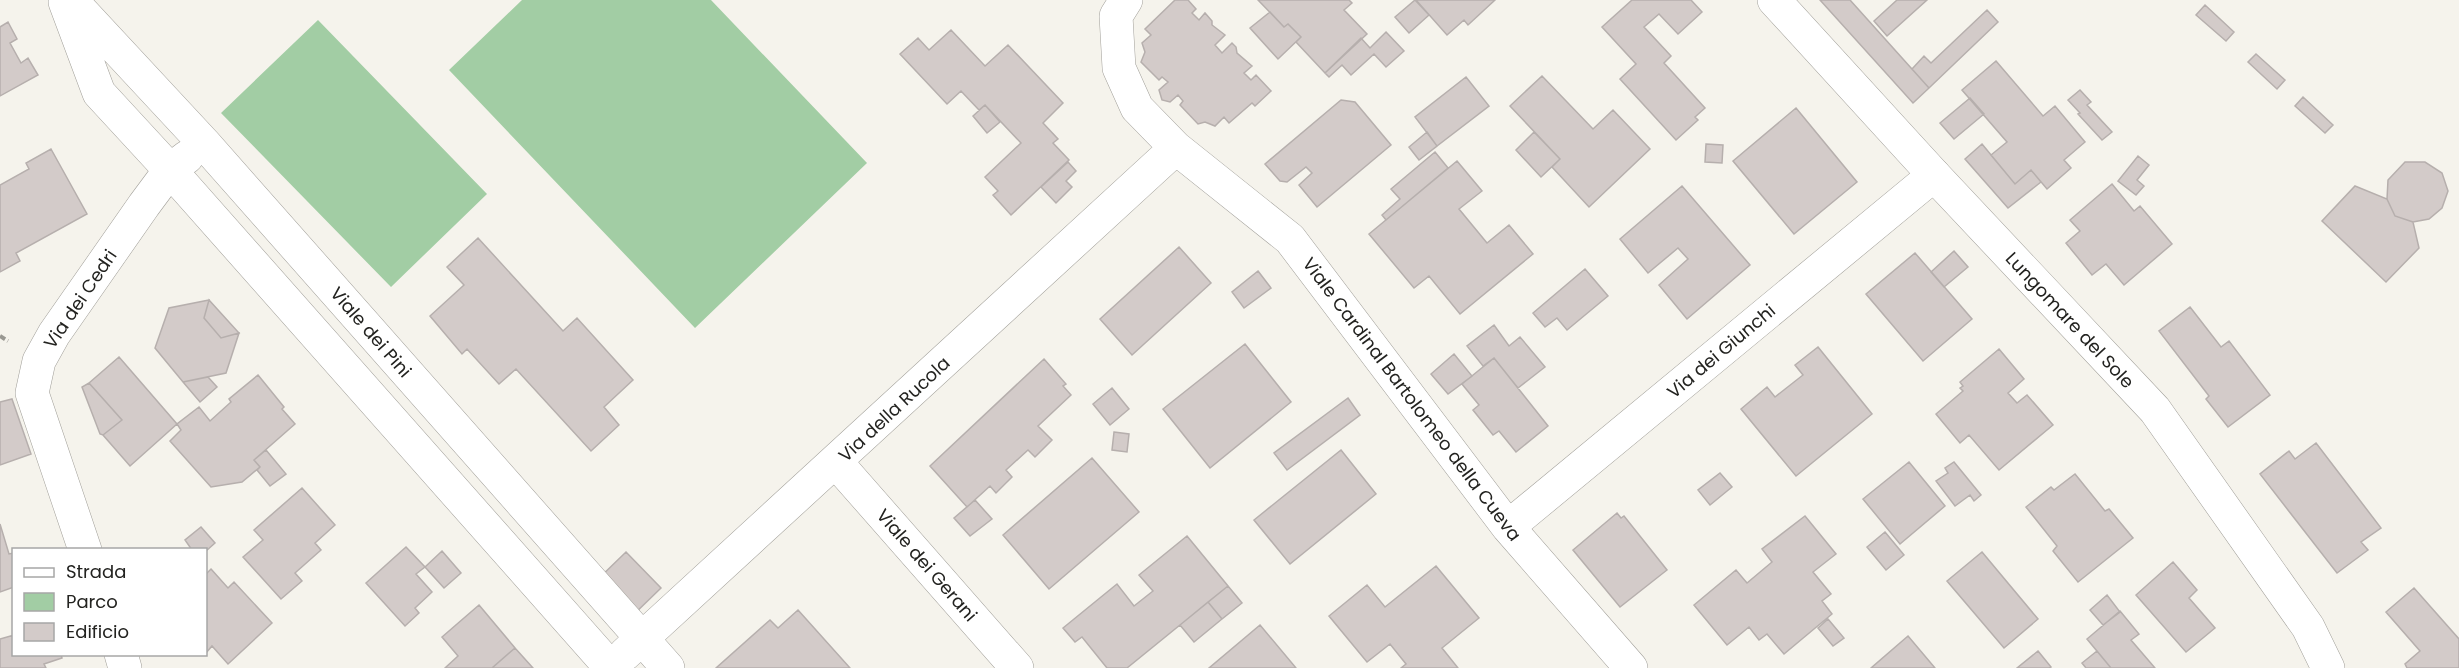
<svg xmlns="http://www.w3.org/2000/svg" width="2459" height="668" font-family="Poppins,sans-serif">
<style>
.green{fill:#a2cda4}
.building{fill:#d3cbc9;stroke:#b6afad;stroke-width:1.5}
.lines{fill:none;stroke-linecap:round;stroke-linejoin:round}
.minor-casing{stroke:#a19f99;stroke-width:34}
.tertiary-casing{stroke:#a19f99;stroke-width:34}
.path{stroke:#999892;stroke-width:4;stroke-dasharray:6 3;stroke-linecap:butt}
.minor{stroke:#fff;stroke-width:33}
.tertiary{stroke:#fff;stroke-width:33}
.labels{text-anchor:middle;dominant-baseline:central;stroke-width:5;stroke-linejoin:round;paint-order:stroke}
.street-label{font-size:18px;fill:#232320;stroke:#fff}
</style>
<rect width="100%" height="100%" fill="#f5f3ec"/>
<path class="green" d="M522,0H711L867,163L695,328L449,70Z
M318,20L487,194L391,287L221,113Z"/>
<path class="building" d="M1175,0H1188L1196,9L1192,13L1199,20L1205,13L1212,21V25L1225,35L1215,45L1222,53L1232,43L1236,47L1237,53L1252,66L1244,73L1251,80L1256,75L1271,91L1255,106L1252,103L1229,123L1224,117L1215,126L1205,122L1198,124L1180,105L1183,101L1178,95L1170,102L1162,100L1159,90L1168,82L1162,77L1159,80L1141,62L1145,52L1142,43L1151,35L1145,29Z
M1258,0H1349L1352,3L1344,10L1367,34L1325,73L1296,42L1301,37L1288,24L1284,27Z
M1415,0L1429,15L1409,33L1395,17Z
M1416,0H1495L1468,25L1464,20L1447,35Z
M1632,0H1691L1702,12L1678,34L1659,14L1644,27L1671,56L1664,63L1705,108L1695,117L1698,120L1676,140L1620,79L1636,64L1602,27Z
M1820,0H1850L1929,88L1913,103Z
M1897,0H1927L1887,36L1874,21Z
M2205,5L2234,32L2226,41L2196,15Z
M1987,10L1998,22L1929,88L1912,69L1924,56L1931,63Z
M1270,12L1284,27L1288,24L1301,37L1278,59L1250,28Z
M8,22L17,39L10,43L21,63L28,58L38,75L0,96V27Z
M951,30L985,66L1008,45L1063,103L1043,123L1058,139L1053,143L1069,160L1011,215L993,195L998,191L985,177L1021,143L985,105L979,110L961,91L947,104L900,54L918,38L929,50Z
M1386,32L1404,51L1386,67L1374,54L1351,75L1342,65L1329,77L1325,73L1361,38L1370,48Z
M2256,54L2285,80L2277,89L2248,62Z
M1996,61L2043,116L2055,106L2085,142L2064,160L2071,168L2047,189L2031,170L2015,184L1991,155L2007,142L1962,90Z
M1542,76L1593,129L1613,110L1650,149L1589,207L1552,167L1560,159L1510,106Z
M1466,77L1489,106L1437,146L1415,117Z
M2080,90L2091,102L2087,105L2112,132L2102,140L2078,114L2080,113L2068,100Z
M2303,97L2333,125L2325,133L2295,106Z
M1970,98L1984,114L1954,139L1940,123Z
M1341,100L1355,102L1391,145L1317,207L1299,185L1312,173L1306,167L1287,182L1280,181L1265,164Z
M985,105L1000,122L987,133L973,116Z
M1796,108L1857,182L1794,234L1733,161Z
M1427,132L1437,146L1419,160L1409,147Z
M1534,132L1560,159L1541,177L1516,150Z
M1706,144L1723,145L1722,163L1705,162Z
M1982,144L2015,184L2031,170L2041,182L2008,208L1965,159Z
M51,149L87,214L16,253L20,261L0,272V185L29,169L26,163Z
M1435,152L1448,168L1386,220L1382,215L1400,199L1391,189Z
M2138,156L2149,165L2137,180L2144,186L2136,195L2118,181Z
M1457,161L1482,191L1459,209L1487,243L1509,225L1533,254L1460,314L1429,276L1414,288L1369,234Z
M1068,162L1076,171L1066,181L1072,187L1056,203L1041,187Z
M2405,162H2425L2442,173L2448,191L2442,208L2429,219L2413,222L2395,216L2387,199L2388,180Z
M2112,184L2134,211L2140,206L2172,244L2124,285L2106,264L2092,275L2066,243L2080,231L2070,220Z
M1682,186L1750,265L1687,319L1659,285L1688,259L1678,248L1648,273L1620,239Z
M2355,186L2387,199L2395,216L2413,222L2419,248L2386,282L2322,221Z
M478,238L563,331L577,318L633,380L604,407L619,425L591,451L516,369L499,384L467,349L462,354L430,316L464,285L447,267Z
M1179,247L1211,283L1132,355L1100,319Z
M1954,251L1968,267L1944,287L1931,272Z
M1915,253L1972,319L1923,361L1866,294Z
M1585,269L1608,296L1567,330L1557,318L1545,327L1533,313Z
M1258,271L1271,288L1244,308L1232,292Z
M209,300L239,333L221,338L204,318Z
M209,300L204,318L221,338L239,333L226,373L183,382L155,348L169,308Z
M2190,307L2221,347L2229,341L2270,395L2228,427L2206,399L2209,396L2159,331Z
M1494,325L1509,346L1520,337L1545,367L1518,388L1494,358L1483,366L1467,346Z
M1245,344L1291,402L1210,468L1163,409Z
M1818,347L1872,414L1796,476L1741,409L1767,387L1775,397L1803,375L1795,365Z
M1999,349L2024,379L2008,393L2017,403L2027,395L2053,425L1999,470L1969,435L1960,443L1936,414L1963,391L1960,388L1963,386L1960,382Z
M1454,354L1472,376L1448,394L1431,374Z
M119,357L177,424L130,466L103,435L122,420L89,383Z
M1494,358L1548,426L1516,452L1499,431L1493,435L1473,410L1479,405L1462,384Z
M1044,359L1066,384L1063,386L1071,395L1038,426L1052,440L1035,457L1028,450L1006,470L1012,477L996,493L990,486L967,507L930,466Z
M258,375L284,407L282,409L295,424L254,460L260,467L242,482L211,487L170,441L181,430L177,424L199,407L210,421L231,402L229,399Z
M208,377L217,387L200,402L183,382Z
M89,383L122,420L103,435L100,434L82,387Z
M1112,388L1129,409L1110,425L1093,404Z
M1348,398L1360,415L1287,470L1274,453Z
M12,399L31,454L0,465V402Z
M1114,432L1129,434L1127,452L1112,450Z
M2316,443L2381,528L2361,542L2368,550L2337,573L2260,474L2289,451L2295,459Z
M266,450L286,474L270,486L257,470L260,467L254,460Z
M1341,450L1376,494L1290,564L1254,520Z
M1092,458L1139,512L1049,589L1003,535Z
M1909,462L1945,506L1900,544L1863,499Z
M1954,462L1981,495L1974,501L1970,495L1955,506L1936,481L1948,473L1945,468Z
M1720,473L1732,487L1710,505L1698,490Z
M2075,474L2105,511L2109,509L2133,538L2078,582L2053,551L2057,546L2026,507L2051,487L2054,490Z
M302,488L335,525L315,543L321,550L295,573L302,581L281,599L243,557L263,540L254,530Z
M975,500L992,519L970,536L954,518Z
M1617,513L1621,518L1624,516L1667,570L1620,607L1573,550Z
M1805,516L1836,554L1813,572L1831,594L1822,601L1832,614L1784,654L1767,634L1759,640L1749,627L1727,645L1694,605L1736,570L1747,583L1772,562L1762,549Z
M0,524L9,554L14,553V587L0,592Z
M201,527L215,543L206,551L192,550L185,540Z
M1885,532L1904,555L1886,570L1867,547Z
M1187,536L1228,586L1127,668H1107L1082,637L1075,642L1063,628L1117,584L1134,606L1153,591L1139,575Z
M406,547L425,567L416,574L432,592L415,608L419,613L405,626L366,583Z
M442,551L461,573L444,588L425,567Z
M626,552L661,588L629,619L594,583Z
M1982,552L2038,619L2004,648L1947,581Z
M2173,562L2197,590L2189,598L2215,628L2186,652L2136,595Z
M1436,566L1479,618L1442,648L1458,668H1401L1406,664L1390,644L1367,662L1329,616L1367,585L1385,607Z
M211,569L228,588L234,582L272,623L228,664L212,646L206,653V574Z
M1228,586L1242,603L1222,619L1208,602Z
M2414,588L2459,639V668H2407L2405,664L2420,651L2386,612Z
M2107,595L2120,612L2103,625L2090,610Z
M1208,602L1222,619L1194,642L1180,625Z
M479,605L515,648L492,668H445L458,656L442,637Z
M798,610L850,668H716L770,620L778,628Z
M2120,611L2139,634L2131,640L2155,668H2111L2087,639Z
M1828,619L1844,638L1833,646L1818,628Z
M1260,625L1296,668H1209Z
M14,635V654H61L62,658L44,664L46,668H0V639Z
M1908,636L1935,668H1871Z
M515,648L533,668H492Z
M2038,651L2051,667L2049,668H2017Z
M2097,651L2111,668H2086L2082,663Z"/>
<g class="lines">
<g class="minor-casing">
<path id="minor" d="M71,0L204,143L668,668
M1126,0L1116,16L1119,68L1137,108L1176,148L1290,239L1508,527L1631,668
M65,2L99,93L170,170L611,668
M836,462L1017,668
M1508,527L1934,175
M85,550L32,393L39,361L54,334L144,205L170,170L187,157
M121,654L125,668
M625,654L1176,148"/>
</g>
<g class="tertiary-casing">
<path id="tertiary" d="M1774,0L1934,175L2155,410L2308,627L2328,668"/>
</g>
<path class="path" d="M0,336L8,341"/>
<use href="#minor" class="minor"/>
<use href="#tertiary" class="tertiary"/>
</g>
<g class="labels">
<g class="street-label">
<text transform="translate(80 299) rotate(-56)">Via dei Cedri</text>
<text transform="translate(2070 320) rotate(47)">Lungomare del Sole</text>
<text transform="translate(371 332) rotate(49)">Viale dei Pini</text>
<text transform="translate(1721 351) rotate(-40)">Via dei Giunchi</text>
<text transform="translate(1412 399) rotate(53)">Viale Cardinal Bartolomeo della Cueva</text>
<text transform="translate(894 409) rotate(-43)">Via della Rucola</text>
<text transform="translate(927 565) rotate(49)">Viale dei Gerani</text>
</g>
</g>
<rect x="12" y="548" width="195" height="108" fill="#ffffff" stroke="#a7a7a6" stroke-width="1.5"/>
<rect x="24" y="568" width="30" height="9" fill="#ffffff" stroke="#a7a7a6" stroke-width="1.5"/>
<text x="66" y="578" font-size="18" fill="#232320">Strada</text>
<rect x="24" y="593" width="30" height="18" fill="#a2cda4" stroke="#a7a7a6" stroke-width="1.5"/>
<text x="66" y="608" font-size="18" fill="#232320">Parco</text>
<rect x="24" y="623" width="30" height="18" fill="#d3cbc9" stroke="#a7a7a6" stroke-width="1.5"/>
<text x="66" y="638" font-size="18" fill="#232320">Edificio</text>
</svg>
